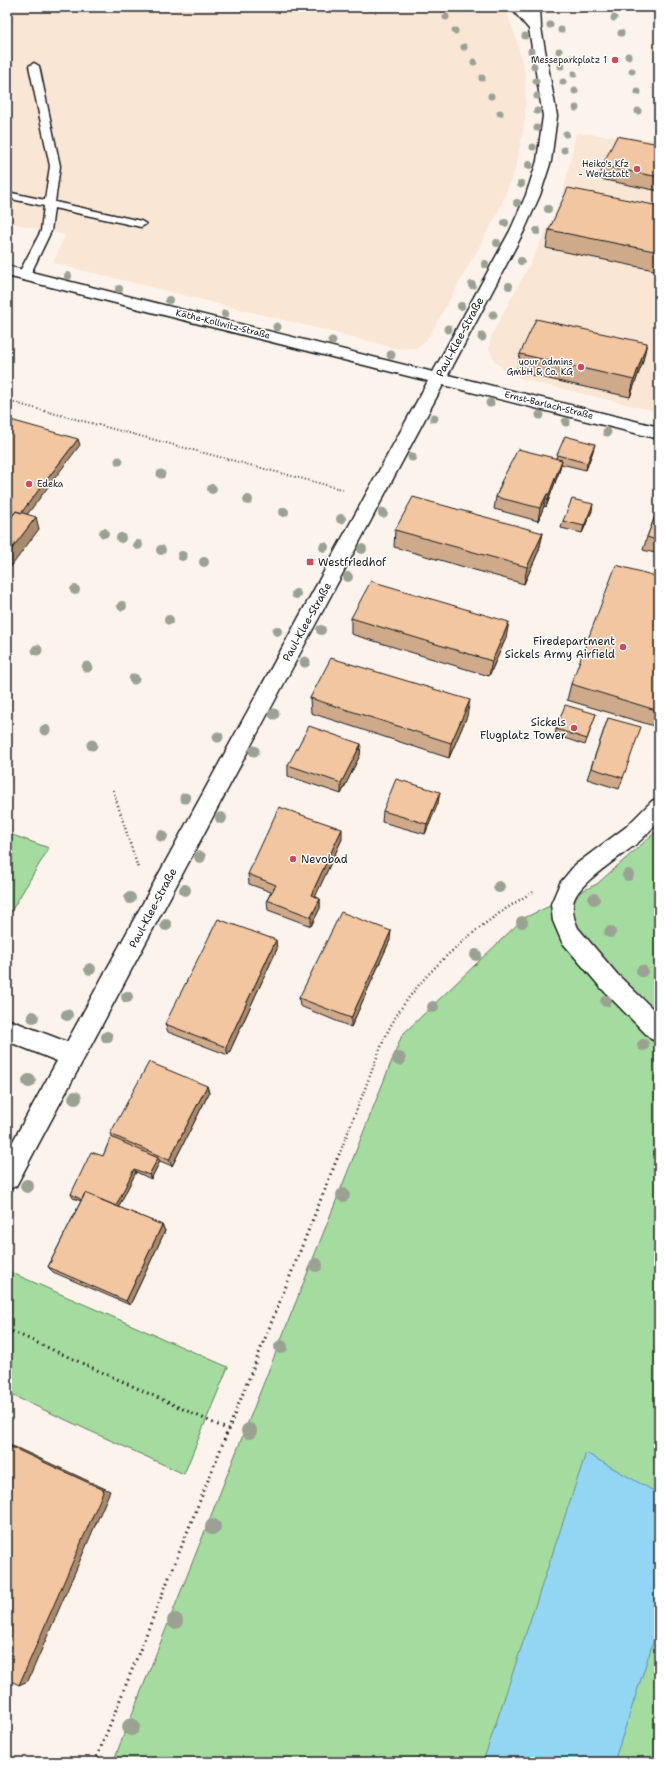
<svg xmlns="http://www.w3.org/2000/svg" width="666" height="1769" font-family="'Shantell Sans',sans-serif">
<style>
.built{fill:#f9e6d5}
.green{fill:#a4db9f;stroke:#607c5e}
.water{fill:#92d6f4;stroke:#638c9e}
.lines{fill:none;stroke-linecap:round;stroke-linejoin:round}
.lane-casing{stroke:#1c1c1c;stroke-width:3}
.street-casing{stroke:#1c1c1c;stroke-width:3}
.path-far2{stroke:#1c1c1c;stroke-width:2;stroke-dasharray:1 2.5;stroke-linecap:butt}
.path-far1{stroke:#1c1c1c;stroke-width:2.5;stroke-dasharray:1 3;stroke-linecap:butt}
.path{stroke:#1c1c1c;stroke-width:3;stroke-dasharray:1.5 4;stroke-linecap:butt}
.lane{fill:#fff;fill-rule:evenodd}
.street{fill:#fff;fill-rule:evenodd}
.tree{fill:#9ba293}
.wall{fill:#cfaa8a;stroke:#1c1c1c}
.shaded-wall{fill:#a98b70;stroke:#1c1c1c}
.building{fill:#f1c6a0;stroke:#1c1c1c}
.poi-dot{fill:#d1495b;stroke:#fff;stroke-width:1.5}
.labels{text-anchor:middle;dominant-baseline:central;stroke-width:3;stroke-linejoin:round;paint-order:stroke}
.far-poi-label{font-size:9px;fill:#1c1c1c;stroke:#fff;text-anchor:end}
.far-street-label{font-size:9px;fill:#1c1c1c;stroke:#fff}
.street-label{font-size:11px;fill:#1c1c1c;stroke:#fff}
.poi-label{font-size:11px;fill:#1c1c1c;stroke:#fff;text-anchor:start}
</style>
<rect width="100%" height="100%" fill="#fcf4ec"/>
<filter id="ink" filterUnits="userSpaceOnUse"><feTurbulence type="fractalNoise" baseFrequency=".025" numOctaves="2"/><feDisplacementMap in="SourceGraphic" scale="8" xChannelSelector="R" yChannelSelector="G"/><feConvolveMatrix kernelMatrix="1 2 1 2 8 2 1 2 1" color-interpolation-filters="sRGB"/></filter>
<g filter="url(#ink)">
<path class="built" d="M7,7H504L515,34L526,77L525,119L516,167L498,213L430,335L424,343L416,348L400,349L53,263L65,235L7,222Z
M576,133L659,140V412L525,380L507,372L495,362L489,349L491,336L531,262L562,198Z"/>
<path class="green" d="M659,829V1762H113L402,1035L524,918L597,884Z
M7,833L49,848L7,918Z
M10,1272L228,1367L184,1474L7,1393V1278Z"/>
<path class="water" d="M586,1453L659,1494V1624L614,1762H483Z"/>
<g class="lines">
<g class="lane-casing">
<path id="lane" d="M34,63L39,66L60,166L55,202L141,221L146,224L141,227L54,208L51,231L30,275L24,278L18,275L41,231L44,206L7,198V192L45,200L50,166L29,66Z"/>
</g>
<g class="street-casing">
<path id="street" d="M510,7H523L528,13V7H540L541,28L557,116L551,161L540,195L524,231L448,375L659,427V439L443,385L16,1186L7,1190V1152L57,1061L7,1041V1019L67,1042L428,381L7,276V266L433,372L510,231L526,195L537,161L543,116L529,29Z
M659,798V821C653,827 648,833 642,839C626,854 575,883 573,904C572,912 575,922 578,928L617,974L659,1015V1042L651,1039L601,988L562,942L553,921L551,904L560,883L575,865L626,827L652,801Z"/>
</g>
<path class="path-far2" d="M7,401L345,490"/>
<path class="path-far1" d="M113,790L138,868
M339,1155C350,1127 361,1099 372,1070C377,1057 382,1044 388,1031C415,976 480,922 533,892"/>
<path class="path" d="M7,1329L229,1430
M95,1762L339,1154"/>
<use href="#lane" class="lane"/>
<use href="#street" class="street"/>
</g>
<g class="tree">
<circle cx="446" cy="17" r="3.5"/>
<circle cx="614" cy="18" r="3.5"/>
<circle cx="550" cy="25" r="3.5"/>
<circle cx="561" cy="30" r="3.5"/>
<circle cx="455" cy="31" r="3.5"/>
<circle cx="621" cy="33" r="3.5"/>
<circle cx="525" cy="36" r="3.5"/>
<circle cx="464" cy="47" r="3.5"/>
<circle cx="531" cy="51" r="3.5"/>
<circle cx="559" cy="51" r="3.5"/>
<circle cx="628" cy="56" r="3.5"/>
<circle cx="571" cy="58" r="3.5"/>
<circle cx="474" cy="62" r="3.5"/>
<circle cx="534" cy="66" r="3.5"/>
<circle cx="561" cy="66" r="3.5"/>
<circle cx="632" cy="71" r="3.5"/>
<circle cx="574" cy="74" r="3.5"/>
<circle cx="482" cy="78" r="3.5"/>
<circle cx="536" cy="81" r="3.5"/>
<circle cx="563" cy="82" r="3.5"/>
<circle cx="575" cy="91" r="3.5"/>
<circle cx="638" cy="92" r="3.5"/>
<circle cx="491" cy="96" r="3.5"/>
<circle cx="537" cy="96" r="3.5"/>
<circle cx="576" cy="108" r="3.5"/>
<circle cx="537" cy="111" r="3.5"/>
<circle cx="638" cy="111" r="3.5"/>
<circle cx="500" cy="113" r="3.5"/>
<circle cx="537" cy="128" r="3.5"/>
<circle cx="566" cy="134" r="3.5"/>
<circle cx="533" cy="147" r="3.5"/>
<circle cx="564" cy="150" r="3.5"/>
<circle cx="529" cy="165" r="4"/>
<circle cx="521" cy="184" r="4"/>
<circle cx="517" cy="203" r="4"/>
<circle cx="548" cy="209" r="4"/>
<circle cx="505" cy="223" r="4"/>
<circle cx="537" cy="231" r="4"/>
<circle cx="497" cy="243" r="4"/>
<circle cx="521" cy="261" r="4"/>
<circle cx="485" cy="264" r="4"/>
<circle cx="68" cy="276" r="4"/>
<circle cx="472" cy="285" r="4"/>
<circle cx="509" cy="286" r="4"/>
<circle cx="119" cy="289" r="4"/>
<circle cx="169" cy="300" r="4"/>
<circle cx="461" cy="306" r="4"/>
<circle cx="225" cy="314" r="4"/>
<circle cx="493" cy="315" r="4.5"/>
<circle cx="277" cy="327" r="4.5"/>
<circle cx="448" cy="329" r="4.5"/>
<circle cx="482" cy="337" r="4.5"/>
<circle cx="332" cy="341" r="4.5"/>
<circle cx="391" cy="355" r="4.5"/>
<circle cx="490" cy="403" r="4.5"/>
<circle cx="540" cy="415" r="4.5"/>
<circle cx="434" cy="418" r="4.5"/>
<circle cx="566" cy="422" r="4.5"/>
<circle cx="607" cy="432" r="4.5"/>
<circle cx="412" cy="457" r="4.5"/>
<circle cx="119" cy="461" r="4.5"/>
<circle cx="161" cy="474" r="4.5"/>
<circle cx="212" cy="489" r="5"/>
<circle cx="248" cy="500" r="5"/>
<circle cx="284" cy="512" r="5"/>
<circle cx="383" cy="513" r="5"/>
<circle cx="341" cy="519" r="5"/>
<circle cx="104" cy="533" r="5"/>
<circle cx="121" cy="538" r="5"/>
<circle cx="138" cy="545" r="5"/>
<circle cx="324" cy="547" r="5"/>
<circle cx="362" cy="549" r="5"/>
<circle cx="161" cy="550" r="5"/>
<circle cx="182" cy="556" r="5"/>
<circle cx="204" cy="562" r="5"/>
<circle cx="348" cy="577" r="5"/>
<circle cx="75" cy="590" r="5"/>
<circle cx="296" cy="594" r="5"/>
<circle cx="122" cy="606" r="5"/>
<circle cx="169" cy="620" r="5"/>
<circle cx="321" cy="630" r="5"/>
<circle cx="277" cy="631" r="5"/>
<circle cx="37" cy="650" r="5.5"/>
<circle cx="305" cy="662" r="5.5"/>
<circle cx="87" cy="667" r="5.5"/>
<circle cx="134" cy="679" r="5.5"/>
<circle cx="274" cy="714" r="5.5"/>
<circle cx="45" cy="730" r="5.5"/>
<circle cx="218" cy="737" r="5.5"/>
<circle cx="92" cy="745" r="5.5"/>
<circle cx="254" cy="751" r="5.5"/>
<circle cx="185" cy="798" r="5.5"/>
<circle cx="221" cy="818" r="6"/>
<circle cx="162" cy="836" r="6"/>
<circle cx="200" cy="857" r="6"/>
<circle cx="628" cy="875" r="6"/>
<circle cx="499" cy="887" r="6"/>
<circle cx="185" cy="890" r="6"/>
<circle cx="130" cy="898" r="6"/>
<circle cx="594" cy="899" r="6"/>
<circle cx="522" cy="922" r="6"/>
<circle cx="166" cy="925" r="6"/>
<circle cx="610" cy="932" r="6"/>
<circle cx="476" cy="955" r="6"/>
<circle cx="90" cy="969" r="6"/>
<circle cx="642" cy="971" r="6"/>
<circle cx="127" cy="997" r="6"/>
<circle cx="606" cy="1001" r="6"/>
<circle cx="433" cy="1007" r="6"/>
<circle cx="67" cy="1015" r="6"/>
<circle cx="33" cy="1017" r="6"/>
<circle cx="107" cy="1037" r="6"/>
<circle cx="643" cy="1045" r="6"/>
<circle cx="399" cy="1059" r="7"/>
<circle cx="29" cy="1081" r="7"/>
<circle cx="75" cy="1098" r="7"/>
<circle cx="27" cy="1186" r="7"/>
<circle cx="343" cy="1195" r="7"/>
<circle cx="316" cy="1265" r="7"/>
<circle cx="281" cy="1347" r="7"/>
<circle cx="249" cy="1431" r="8"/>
<circle cx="213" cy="1527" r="8"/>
<circle cx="175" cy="1621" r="8"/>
<circle cx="131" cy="1727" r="9"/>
</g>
<path class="wall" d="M659,144V191L600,179L602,166Z
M659,206V271L546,248L549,230Z
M520,354L643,361L630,397L517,372Z
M593,451L586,470L561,464L559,472L546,507L544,506L538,521L494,509L496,497L500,487L501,482L556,458L557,455Z
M659,506V554L643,550L647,537Z
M592,511L582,533L561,528L563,521Z
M395,530L543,533L539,550L524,584L394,547Z
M659,577V714L654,726L567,700L571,684Z
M351,618L506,638L489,676L351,634Z
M310,698L467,716L449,758L311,713Z
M596,714L585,745L555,735L556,729Z
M608,718L623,778L619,789L587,779Z
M361,744L360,755L341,794L288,776V765Z
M438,803L425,834L382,822L383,811Z
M342,839L315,896L320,899V908L311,926L268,910L267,900L271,892L249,884L248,874Z
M390,940L351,1027L300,1006L299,998Z
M277,949L228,1055L168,1032L165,1024Z
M207,1086L209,1093L172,1166L160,1161L151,1179L136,1172L118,1207L162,1225L165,1231L130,1305L53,1272L48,1267L81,1201L73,1198L71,1194L103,1156L111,1137L110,1134Z"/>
<path class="shaded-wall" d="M647,343L643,361L630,397L634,380Z
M78,439L80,445L7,541V531Z
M595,444L593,451L586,470L587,463Z
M562,460L559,472L546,507L549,494Z
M547,494L544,506L538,521L540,508Z
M593,504L592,511L582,533L584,526Z
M36,517L39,529L7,572V555Z
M543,533L539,550L524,584L527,567Z
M509,622L506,638L489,676L492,661Z
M470,700L467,716L449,758L451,743Z
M361,744L360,755L341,794V783Z
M440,792L438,803L425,834L427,824Z
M342,829V839L312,904L311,895Z
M320,899V908L311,926V917Z
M391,931L390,940L351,1027V1018Z
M276,940L277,949L228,1055L226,1047Z
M207,1086L209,1093L172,1166L169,1160Z
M158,1158L160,1161L151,1179L149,1175Z
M134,1169L136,1172L117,1210L115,1207Z
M162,1225L165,1231L130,1305L126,1301Z
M7,1445L15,1447L110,1491L28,1681L19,1685Z"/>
<path class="building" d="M617,136L659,144V177L602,166Z
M568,188L659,206V252L549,230Z
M536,319L647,343L634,380L520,354Z
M7,419L78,439L21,513L16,511L7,523Z
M565,436L595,444L587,463L557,455Z
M518,449L562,460L549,494H547L540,508L496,497L502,482H501Z
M413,497L543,533L527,567L395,530Z
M572,499L593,504L584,526L563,521Z
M659,506V541L647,537Z
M16,511L36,517L7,555V523Z
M616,565L659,577V711L571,684Z
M371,581L509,622L492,661L351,618Z
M331,658L470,700L451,743L310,698Z
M565,705L596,714L587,739L556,729Z
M608,718L641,727L623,778L591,768Z
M309,726L361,744L341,783L288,765Z
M396,779L440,792L427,824L383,811Z
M279,807L342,829L311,895L320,899L311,917L267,900L276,885L248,874Z
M341,912L391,931L351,1018L299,998Z
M218,919L276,940L226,1047L165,1024Z
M149,1062L207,1086L169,1160L110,1134Z
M111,1137L158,1158L149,1175L134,1169L116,1206L85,1193L82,1200L71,1194L91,1152L103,1156Z
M85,1193L162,1225L126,1301L48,1267Z
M7,1445L104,1490L19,1685L7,1679Z"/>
</g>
<g class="poi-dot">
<circle cx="615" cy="60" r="4"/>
<circle cx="637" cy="169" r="4"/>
<circle cx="581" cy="367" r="4"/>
<circle cx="29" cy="484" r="4"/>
<rect x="306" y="558" width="8" height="8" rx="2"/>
<circle cx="623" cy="647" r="4"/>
<circle cx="574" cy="728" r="4"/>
<circle cx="293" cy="859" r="4"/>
</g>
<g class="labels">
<g class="far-poi-label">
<text x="607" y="60">Messeparkplatz 1</text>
<text x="629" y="164">Heiko's Kfz<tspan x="629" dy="10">- Werkstatt</tspan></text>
<text x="573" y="362">your admins<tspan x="573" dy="10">GmbH &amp; Co. KG</tspan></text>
<text x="37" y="484" text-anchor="start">Edeka</text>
</g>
<g class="far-street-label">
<text transform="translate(223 324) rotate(14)">Käthe-Kollwitz-Straße</text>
<text transform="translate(549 405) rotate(14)">Ernst-Barlach-Straße</text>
</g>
<g class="street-label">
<text transform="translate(460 337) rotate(-62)">Paul-Klee-Straße</text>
<text transform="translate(307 622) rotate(-61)">Paul-Klee-Straße</text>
<text transform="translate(153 908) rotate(-62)">Paul-Klee-Straße</text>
</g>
<g class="poi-label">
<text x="318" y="562">Westfriedhof</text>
<text x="615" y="641" text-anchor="end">Firedepartment<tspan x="615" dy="13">Sickels Army Airfield</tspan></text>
<text x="566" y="722" text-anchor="end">Sickels<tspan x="566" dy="13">Flugplatz Tower</tspan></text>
<text x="301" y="859">Nevobad</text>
</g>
</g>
<rect width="666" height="1769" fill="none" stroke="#fff" stroke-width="24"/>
<rect x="12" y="12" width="642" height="1745" fill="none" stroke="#1c1c1c" stroke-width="1.5" filter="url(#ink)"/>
</svg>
